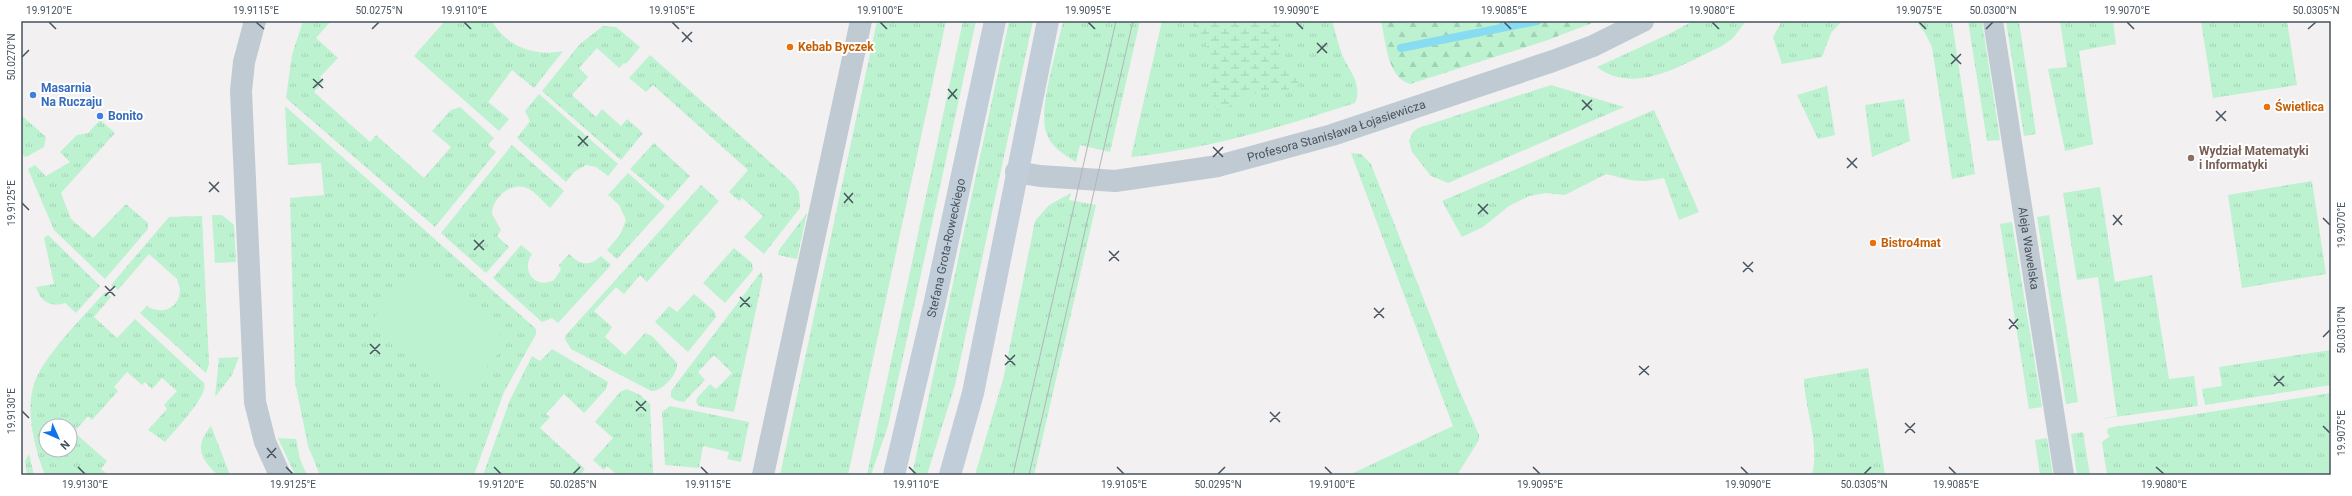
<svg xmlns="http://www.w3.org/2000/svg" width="2352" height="496" font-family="Roboto,sans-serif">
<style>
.grass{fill:url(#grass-tufts);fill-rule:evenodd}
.forest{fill:url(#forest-firs)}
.wetland{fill:url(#wetland-marsh)}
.pitch{fill:#bcf2d0}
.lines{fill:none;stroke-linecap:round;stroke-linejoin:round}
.stream{stroke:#87dcf1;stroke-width:8}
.pedestrian{stroke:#c0cad2;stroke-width:20}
.minor{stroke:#c0cad2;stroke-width:22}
.secondary{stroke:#c1cdd9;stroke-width:22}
.tram{stroke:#b2b5ba;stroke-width:1}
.ticks{fill:none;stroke:#47535e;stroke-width:1.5}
.food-dot{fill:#e8710a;stroke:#fff;stroke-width:1.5}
.shop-dot{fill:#3f7fe0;stroke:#fff;stroke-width:1.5}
.education-dot{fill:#8d6e63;stroke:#fff;stroke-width:1.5}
.labels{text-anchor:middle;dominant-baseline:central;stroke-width:4;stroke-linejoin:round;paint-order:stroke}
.food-label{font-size:12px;font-weight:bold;fill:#c56008;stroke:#fff;text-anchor:start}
.shop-label{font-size:12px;font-weight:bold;fill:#366cbe;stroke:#fff;text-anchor:start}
.street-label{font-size:12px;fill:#47535e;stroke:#fff}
.education-label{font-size:12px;font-weight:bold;fill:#785e54;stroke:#fff;text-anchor:start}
.neatline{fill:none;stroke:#47535e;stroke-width:1.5}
.ticks-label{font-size:10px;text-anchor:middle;fill:#47535e}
</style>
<defs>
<pattern id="grass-tufts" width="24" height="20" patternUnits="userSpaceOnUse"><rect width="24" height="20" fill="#bcf2d0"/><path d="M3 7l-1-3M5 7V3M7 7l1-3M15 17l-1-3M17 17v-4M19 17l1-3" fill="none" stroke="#a3d1b5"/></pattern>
<pattern id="forest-firs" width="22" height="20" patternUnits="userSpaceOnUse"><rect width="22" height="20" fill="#bcf2d0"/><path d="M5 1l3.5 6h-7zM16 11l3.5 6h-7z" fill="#a3d1b5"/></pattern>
<pattern id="wetland-marsh" width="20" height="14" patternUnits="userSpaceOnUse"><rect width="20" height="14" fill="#bcf2d0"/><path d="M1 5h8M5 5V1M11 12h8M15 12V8" fill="none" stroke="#a3d1b5"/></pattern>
</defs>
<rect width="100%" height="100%" fill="#f2f0f0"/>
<path class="grass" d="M303,21H331L316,38L338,58L320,77L324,81L314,92L370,142L376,135L424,178L451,147L432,131L451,110L460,107L494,138L488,145L496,152L435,227L286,98L292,55Z
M445,21H492C506,47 536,57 563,51L534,88L512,70L488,102L509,119L499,131L414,56Z
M877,21H946L848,475H780Z
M963,21H976L888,426L871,475H867Z
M1009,21H1033L955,385L927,475H912Z
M1063,21H1140L1110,152L1080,145L1076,162C1064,155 1050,146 1046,132C1038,108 1058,47 1063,21Z
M1162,21H1332C1336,33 1338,45 1343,57C1350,71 1363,86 1355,103C1281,127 1208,149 1131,157Z
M1693,21H1746L1733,38L1722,46C1686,62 1636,97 1597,67L1671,33Z
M1782,21H1842L1831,33L1822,57L1782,64L1773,37Z
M1916,21H1952L1975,174L1952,179L1932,47L1925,33Z
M1968,21H1982L2000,140L1987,141Z
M2006,21H2019L2036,134L2024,136Z
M2060,21H2113L2116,44L2079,51L2093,144L2065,151L2048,69L2067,67Z
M2201,21H2287L2297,85L2213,98Z
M603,26L616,27L640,47L626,64L624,63L619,68L597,48L579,68L588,77L572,95L596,117L602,109L621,126L627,119L643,133L621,160L542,91L580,44Z
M650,55L791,181L799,192L800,208L764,254L744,237L763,216L742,198L739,201L729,192L748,170L653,85L646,92L629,78Z
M1551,85L1624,107L1448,183L1431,176L1412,152L1409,141L1413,132L1418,128Z
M1827,86L1835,135L1818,139L1797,95Z
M539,94L618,164L608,176L596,167L586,165L574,172L566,182L517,138L530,121L525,111Z
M1904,99L1910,141L1872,157L1865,105Z
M285,106L536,329V334L504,392L474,475H320L308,446L295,382L290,198L324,195L321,163L288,165Z
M1654,110L1699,212L1679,220L1664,178C1638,184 1631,180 1606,174L1565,195L1546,193L1529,196L1509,206L1483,227L1462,237L1442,201Z
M21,115L46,137L44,147L26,157L21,154Z
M100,120L115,133L61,193L71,219L93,238L126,204L148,223V229L105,279L54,230L28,169L35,165L46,176L70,162L60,152L77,135L88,133Z
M654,143L690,176L668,201L630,169Z
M512,145L564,191L550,208C544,202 536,193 529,189C512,180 492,197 492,214L501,230L497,236L509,247L486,273L441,233Z
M1351,153L1361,154L1371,164L1458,387L1479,435V440L1457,475H1349L1453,426Z
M628,173L665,206L617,259L607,250L620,235L626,220L619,205L608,195Z
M2312,181L2326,274L2242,288L2228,195Z
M701,185L719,201L647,282L640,275L624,294L616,287L594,311L612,327L605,337L625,355L645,333L652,336L677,363C679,373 662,392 651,391L571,349L565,339L566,335Z
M2100,187L2115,282L2152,275L2169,379L2194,376L2198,406L2099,419L2117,416L2098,277L2077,280L2063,193Z
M1071,193L1069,200L1096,205L1034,475H975L1004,376L1035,221L1049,205Z
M807,213L797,259L778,255L779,250Z
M212,215H222L234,225L236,262L215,263Z
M2049,215L2078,402L2066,404L2037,217Z
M202,216L209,364L206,373L140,313L147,306C162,316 180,308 180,289L177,279L149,254L118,290L111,285L169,217Z
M2012,222L2042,407L2029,409L2000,224Z
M48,235L100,286L76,313L65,303C51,308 40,301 36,287L54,284L44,238Z
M521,245L532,254C520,271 536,290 554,280L561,270L559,265L569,254C580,265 589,267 601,256L611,265L558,323L552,318L542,322L493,278Z
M734,248L752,263L753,270L725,303L703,283Z
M761,272L763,277L734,412L699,406L696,402L697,398L710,384L716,389L732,373L714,355L698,372L705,380L684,402L675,400L671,397V391Z
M105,292L111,297L94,317L117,338L135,319L204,383C209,396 174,431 165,442L148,430L167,409L164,405L177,391L162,378L152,389L145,382L142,385L127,372L114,387L118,391L92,420L88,416L74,432L107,461L101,469L108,475H45C35,450 25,411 34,384C44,355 84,316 105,292ZM46,426H70V450H46Z
M694,294L714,311L716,317L688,352L655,322L669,306L677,312Z
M552,349L608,382L606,389L584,413L564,394L546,414L550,417L540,428L585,469L580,475H483L510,400L532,356L540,361Z
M2331,350V385L2205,405L2202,389L2222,386L2219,367Z
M239,357L232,375L215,397L219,358Z
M1868,368L1885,475H1812C1820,444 1805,410 1804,379Z
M627,389L640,395L650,404L653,475H617L607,466L604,470L593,460L613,438L595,422L620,392Z
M2331,393V475H2107L2102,442L2110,436L2107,433L2108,428Z
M670,406L749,422L741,462L727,459L729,452L703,446L699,468L665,465L662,412Z
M211,426L230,475H218C200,459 194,446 211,426Z
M2083,432L2090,475H2077L2071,434Z
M278,438L296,439L300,459L307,475H295Z
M2047,438L2053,475H2040L2035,440Z
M29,454L34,475H27L25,461Z"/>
<path class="forest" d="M1381,21H1597L1548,40L1410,84C1387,77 1386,42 1381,21Z"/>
<path class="wetland" d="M1189,21H1280L1278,45L1282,66L1299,74L1298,89L1259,91L1232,105L1217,110C1207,94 1214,76 1211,58C1208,46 1198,30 1189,21Z"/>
<path class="pitch" d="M419,265L508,342L459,399L370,322Z"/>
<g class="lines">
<path class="stream" d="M1401,48L1537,21"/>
<path class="pedestrian" id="s1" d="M1993,21L2064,475"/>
<g class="minor">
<path d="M255,21L244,62L241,91L255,402L265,442L280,475"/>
<path id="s2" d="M1016,172L1040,176L1115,181L1218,166L1332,135L1553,61L1593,46L1643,21"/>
<path d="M763,475L861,21"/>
</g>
<g class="secondary">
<path id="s3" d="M894,475L935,301L995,21"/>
<path d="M950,475L973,393L1048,21"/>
</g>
<path class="tram" d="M1013,475L1116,21
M1029,475L1133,21"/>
</g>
<path class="ticks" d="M49,22L56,29M256,22L264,29M464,22L471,29M672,22L679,29M880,22L887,29M1088,22L1095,29M1296,22L1303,29M1504,22L1511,29M1712,22L1719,29M1919,22L1926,29M2127,22L2134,29M372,29L379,22M1986,29L1993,22M2308,29L2316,22M682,32L692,42M682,42L692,32M1317,43L1327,53M1317,53L1327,43M1951,54L1961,64M22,57L29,50M1951,64L1961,54M313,79L323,88M313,88L323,79M948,89L957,99M948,99L957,89M1582,100L1592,110M1582,110L1592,100M2216,111L2226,121M2216,121L2226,111M578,136L588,146M578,146L588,136M1213,147L1223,157M1213,157L1223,147M1847,158L1857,168M1847,168L1857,158M209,182L219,192M209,192L219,182M844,193L853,203M22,203L29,210M844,203L853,193M1478,204L1488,214M1478,214L1488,204M2113,215L2122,225M2323,218L2330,225M2113,225L2122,215M474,240L484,250M474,250L484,240M1109,251L1119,261M1109,261L1119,251M1743,262L1753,272M1743,272L1753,262M105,286L115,296M105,296L115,286M740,297L750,307M740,307L750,297M1374,308L1384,318M1374,318L1384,308M2009,319L2018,329M2009,329L2018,319M2323,337L2330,330M370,344L380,354M370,354L380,344M1005,355L1015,365M1005,365L1015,355M1639,366L1649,375M1639,375L1649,366M2274,376L2284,386M2274,386L2284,376M636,401L646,411M22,411L29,418M636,411L646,401M1270,412L1280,422M1270,422L1280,412M1905,423L1915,433M2323,426L2330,433M1905,433L1915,423M267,448L276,458M267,458L276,448M78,467L85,474M286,467L293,474M494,467L501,474M701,467L708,474M909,467L916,474M1117,467L1124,474M1325,467L1332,474M1533,467L1540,474M1741,467L1748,474M1949,467L1956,474M2156,467L2164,474M573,474L580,467M1218,474L1225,467M1864,474L1871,467"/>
<g class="food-dot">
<circle cx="790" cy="47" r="4"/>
<circle cx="2267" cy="107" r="4"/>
<circle cx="1873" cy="243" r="4"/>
</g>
<g class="shop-dot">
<circle cx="33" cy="95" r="4"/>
<circle cx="100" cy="116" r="4"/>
</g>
<circle class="education-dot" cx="2191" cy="158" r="4"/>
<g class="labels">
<g class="food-label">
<text x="798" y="47">Kebab Byczek</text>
<text x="2275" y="107">Świetlica</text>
<text x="1881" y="243">Bistro4mat</text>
</g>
<g class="shop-label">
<text x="41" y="88">Masarnia<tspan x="41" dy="14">Na Ruczaju</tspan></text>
<text x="108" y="116">Bonito</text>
</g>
<g class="street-label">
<text stroke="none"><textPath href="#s2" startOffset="327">Profesora Stanisława Łojasiewicza</textPath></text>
<text stroke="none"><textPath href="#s3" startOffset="233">Stefana Grota-Roweckiego</textPath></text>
<text stroke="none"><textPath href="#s1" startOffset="230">Aleja Wawelska</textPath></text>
</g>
<g class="education-label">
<text x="2199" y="151">Wydział Matematyki<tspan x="2199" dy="14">i Informatyki</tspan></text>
</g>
</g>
<rect width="2352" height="496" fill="none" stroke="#ffffff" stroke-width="44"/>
<g transform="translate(58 438) rotate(135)"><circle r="19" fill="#ffffff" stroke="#b5babf"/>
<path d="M0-3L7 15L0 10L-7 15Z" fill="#1073ec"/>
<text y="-6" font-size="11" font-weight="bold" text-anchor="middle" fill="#47535e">N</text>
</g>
<rect x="22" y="22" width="2308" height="452" class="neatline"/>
<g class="ticks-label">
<text x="49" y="14">19.9120°E</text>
<text x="256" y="14">19.9115°E</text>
<text x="379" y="14">50.0275°N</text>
<text x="464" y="14">19.9110°E</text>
<text x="672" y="14">19.9105°E</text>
<text x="880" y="14">19.9100°E</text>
<text x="1088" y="14">19.9095°E</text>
<text x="1296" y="14">19.9090°E</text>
<text x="1504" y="14">19.9085°E</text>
<text x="1712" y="14">19.9080°E</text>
<text x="1919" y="14">19.9075°E</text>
<text x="1993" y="14">50.0300°N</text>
<text x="2127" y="14">19.9070°E</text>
<text x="2316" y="14">50.0305°N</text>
<text transform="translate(11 57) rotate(-90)" y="4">50.0270°N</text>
<text transform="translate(11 203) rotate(-90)" y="4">19.9125°E</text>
<text transform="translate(2341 225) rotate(-90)" y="4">19.9070°E</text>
<text transform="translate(2341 330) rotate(-90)" y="4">50.0310°N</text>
<text transform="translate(11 411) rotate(-90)" y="4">19.9130°E</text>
<text transform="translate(2341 433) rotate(-90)" y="4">19.9075°E</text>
<text x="85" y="488">19.9130°E</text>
<text x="293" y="488">19.9125°E</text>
<text x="501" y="488">19.9120°E</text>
<text x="573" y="488">50.0285°N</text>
<text x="708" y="488">19.9115°E</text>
<text x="916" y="488">19.9110°E</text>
<text x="1124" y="488">19.9105°E</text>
<text x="1218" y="488">50.0295°N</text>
<text x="1332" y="488">19.9100°E</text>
<text x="1540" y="488">19.9095°E</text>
<text x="1748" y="488">19.9090°E</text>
<text x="1864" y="488">50.0305°N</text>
<text x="1956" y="488">19.9085°E</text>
<text x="2164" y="488">19.9080°E</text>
</g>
</svg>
